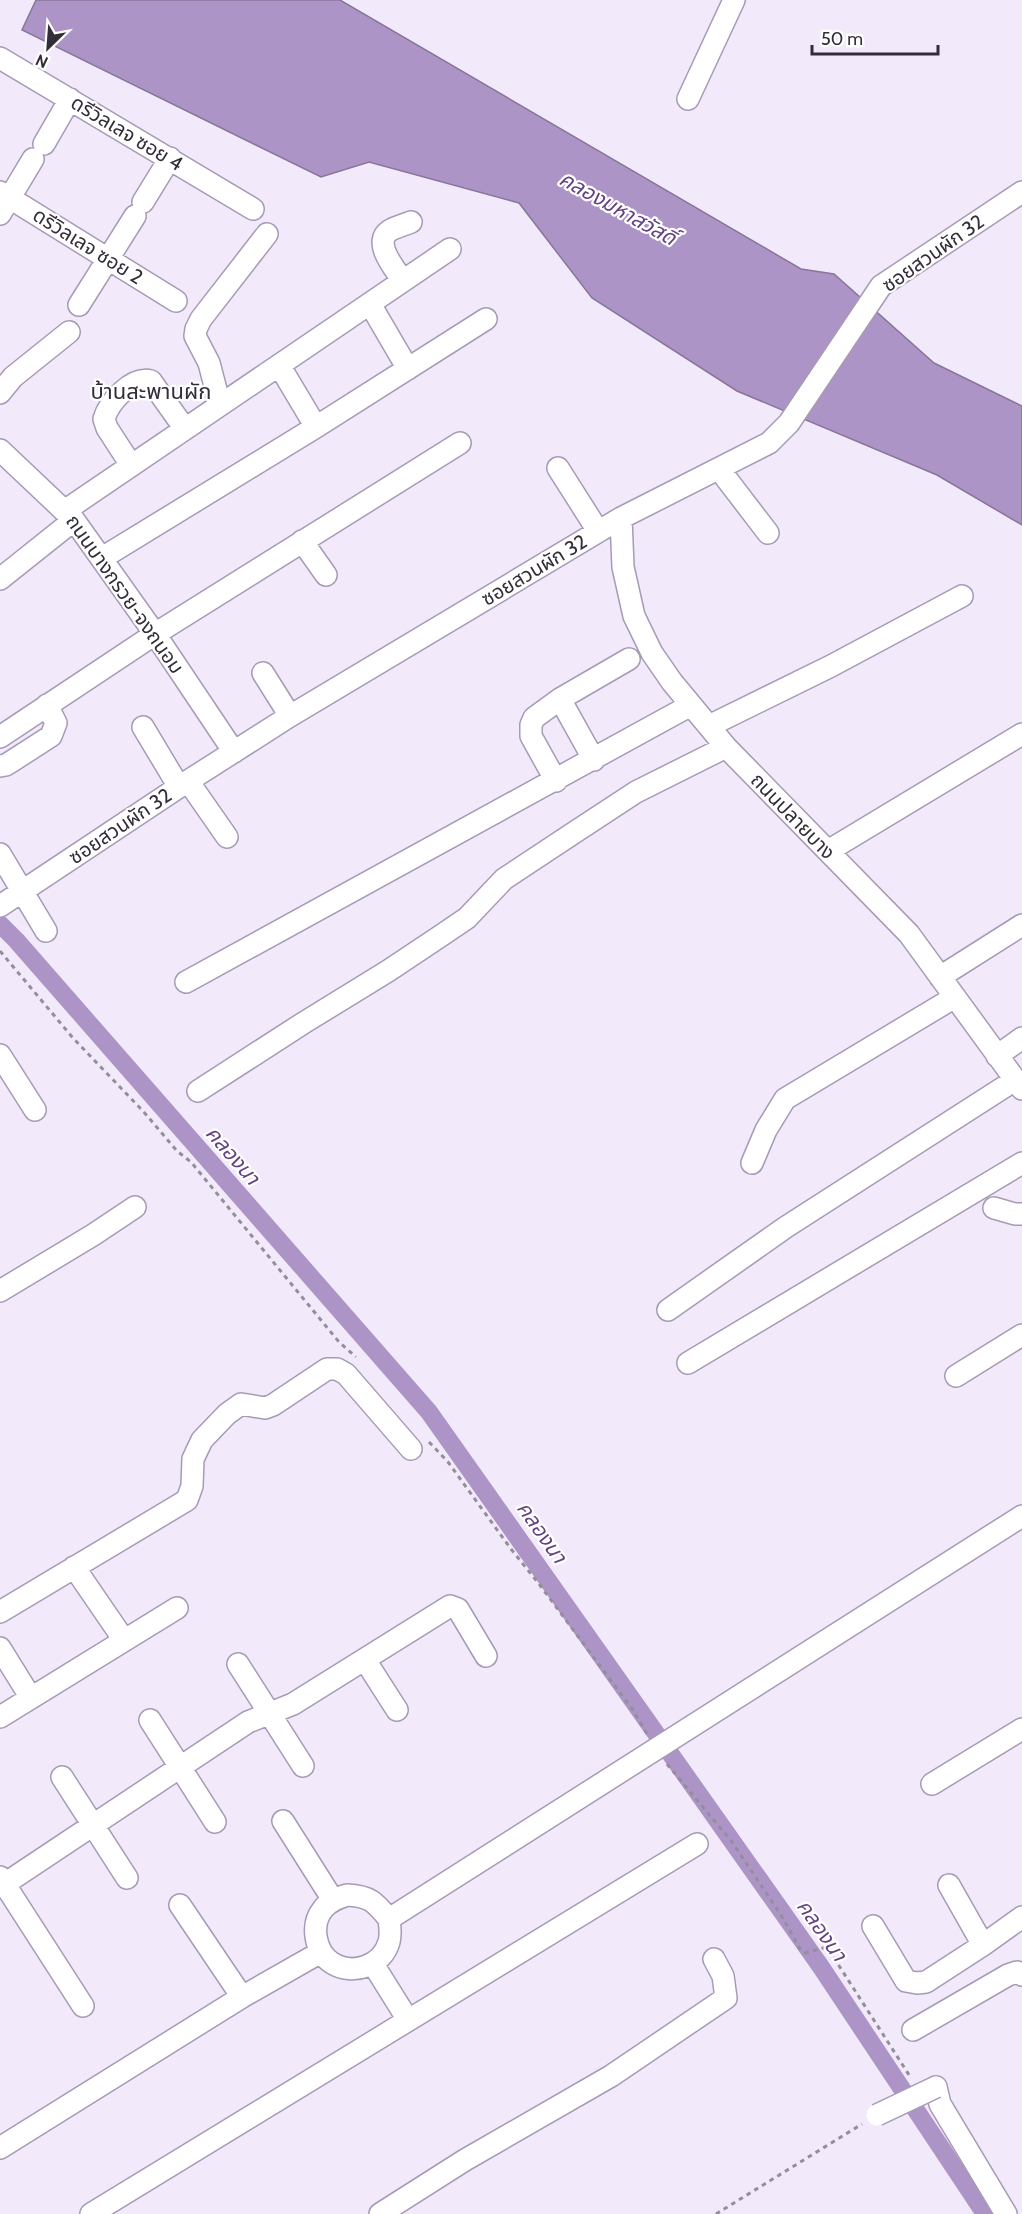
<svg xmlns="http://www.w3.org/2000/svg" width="1022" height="2214" font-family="Cabin,'Noto Sans Thai',sans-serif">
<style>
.water{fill:#ad94c6;stroke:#88759b;stroke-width:1.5}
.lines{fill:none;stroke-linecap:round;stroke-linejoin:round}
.canal{stroke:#ad94c6;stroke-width:18}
.minor-casing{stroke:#a79ab6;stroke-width:24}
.path{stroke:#948d9b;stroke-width:3;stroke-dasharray:4.5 4.5;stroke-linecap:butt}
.minor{stroke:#fff;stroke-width:21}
.minor-bridge-casing{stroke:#a79ab6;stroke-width:24;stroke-linecap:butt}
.minor-bridge{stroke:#fff;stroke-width:21}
.labels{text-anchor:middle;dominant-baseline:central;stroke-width:4.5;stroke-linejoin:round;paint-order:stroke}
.street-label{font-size:20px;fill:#322d38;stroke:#fff}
.water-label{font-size:21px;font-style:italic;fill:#644281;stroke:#fff}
.quarter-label{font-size:22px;fill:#322d38;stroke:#fff}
</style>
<rect width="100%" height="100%" fill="#f2eafb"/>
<path class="water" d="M36,0H340L801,269L834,274L934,363L1022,406V525L937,475L737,391L592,298L519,203L369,162L321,177L22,30Z"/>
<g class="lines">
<path class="canal" d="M0,924L16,940L429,1412L821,1967L985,2214"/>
<g class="minor-casing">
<path id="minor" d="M0,58L253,209
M688,99L734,0
M44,144L70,99
M0,192L176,301
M143,202L170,158
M0,214L33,159
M403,281C396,270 372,243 389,231C395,227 404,225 411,222
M370,304L408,369
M79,305L135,216
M279,365L316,427
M0,393L13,377L69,332
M220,405L209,363L195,336L196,329L201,319L267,234
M0,450L74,520L155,634L234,752
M131,465L107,428L104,419C109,402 132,376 151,381L185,429
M558,468L598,531
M719,469L768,533
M66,510L450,249
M621,518L623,567L634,616L652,653L672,682L726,747L909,934L1022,1089
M302,541L326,575
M102,558L316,427L486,319
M0,579L74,520
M263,673L290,716
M560,699L594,760
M709,726L831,666L962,596
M143,727L179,787
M0,737L155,634L460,443
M0,766L6,765L51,736L56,723L47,705
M188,781L227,837
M556,781L531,736V725L534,718L560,699L629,659
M828,851L1022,734
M0,854L46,931
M0,906L188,781L290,716L621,518L769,443L789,423L881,286L1022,192
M940,977L1022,925
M186,982L691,705
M0,1055L35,1110
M997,1056L1022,1038
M198,1091L305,1022L388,971L442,935L467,918L504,879L572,834L636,792L726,747
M752,1163L766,1130L785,1099L955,997
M994,1208L1015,1214H1022
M0,1291L93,1235L135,1207
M668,1310L786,1227L1015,1080
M688,1363L1022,1163
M956,1376L1022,1335
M74,1567L124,1640
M0,1612L187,1500L192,1486L193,1459L202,1440L227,1414L241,1404L265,1408L273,1405L327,1369H337L346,1374L411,1449
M0,1648L31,1698
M365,1660L397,1710
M238,1664L303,1766
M0,1717L177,1608
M150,1720L215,1822
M62,1777L127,1878
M932,1784L1022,1729
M283,1821L333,1900
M0,1877L83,2006
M949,1885L983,1945
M0,1887L248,1722L293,1704L450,1606L458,1609L486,1656
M347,1895C370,1896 375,1902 389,1919C390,1926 391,1935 389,1942C382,1966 353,1976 332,1963C315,1952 310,1925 323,1909C329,1901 338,1898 347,1895Z
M180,1905L242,1997
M389,1919L1022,1516
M873,1926L906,1981L917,1983L926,1982L983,1945L1022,1917
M373,1964L408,2020
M913,2030L1008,1975L1017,1972L1022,1975
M936,2087L940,2104L1006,2214
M0,2148L242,1997L321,1952
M91,2214L697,1844
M380,2214L465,2160L611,2076L726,1998L723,1976L714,1959"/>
</g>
<path class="path" d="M0,951L73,1038L143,1111L177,1151L191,1162L339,1342L356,1357
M429,1442L448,1462L511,1549L539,1584L633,1710L647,1734
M667,1764L732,1842L781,1915L800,1949L805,1953L827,1947L911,2078
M716,2214L862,2124"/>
<use href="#minor" class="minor"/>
<g class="minor-bridge-casing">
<path id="minor-bridge" d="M877,2115L936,2087"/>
</g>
<use href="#minor-bridge" class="minor-bridge"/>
</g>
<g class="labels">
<g class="street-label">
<text transform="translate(127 133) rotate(31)">ดรีวิลเลจ ซอย 4</text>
<text transform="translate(88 246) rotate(32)">ดรีวิลเลจ ซอย 2</text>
<text transform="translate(933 253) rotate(-35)">ซอยสวนผัก 32</text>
<text transform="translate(534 570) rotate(-31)">ซอยสวนผัก 32</text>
<text transform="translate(125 594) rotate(55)">ถนนบางกรวย-จงถนอม</text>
<text transform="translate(793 816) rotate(46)">ถนนปลายบาง</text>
<text transform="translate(120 826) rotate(-34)">ซอยสวนผัก 32</text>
</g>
<g class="water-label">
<text transform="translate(618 208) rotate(29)">คลองมหาสวัสดิ์</text>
<text transform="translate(233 1155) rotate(49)">คลองนา</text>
<text transform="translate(542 1532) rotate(55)">คลองนา</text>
<text transform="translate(822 1930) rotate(55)">คลองนา</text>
</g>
<g class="quarter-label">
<text x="151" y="391">บ้านสะพานผัก</text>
</g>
</g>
<g transform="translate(48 48) rotate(205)" stroke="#ffffff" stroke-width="4.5" paint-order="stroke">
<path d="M0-4.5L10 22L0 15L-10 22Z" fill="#322d38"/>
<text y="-9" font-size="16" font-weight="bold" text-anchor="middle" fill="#322d38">N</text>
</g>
<path d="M812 45v9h126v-9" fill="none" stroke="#322d38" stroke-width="3"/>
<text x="821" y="45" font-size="18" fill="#322d38" stroke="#ffffff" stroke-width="4.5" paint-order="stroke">50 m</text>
</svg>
